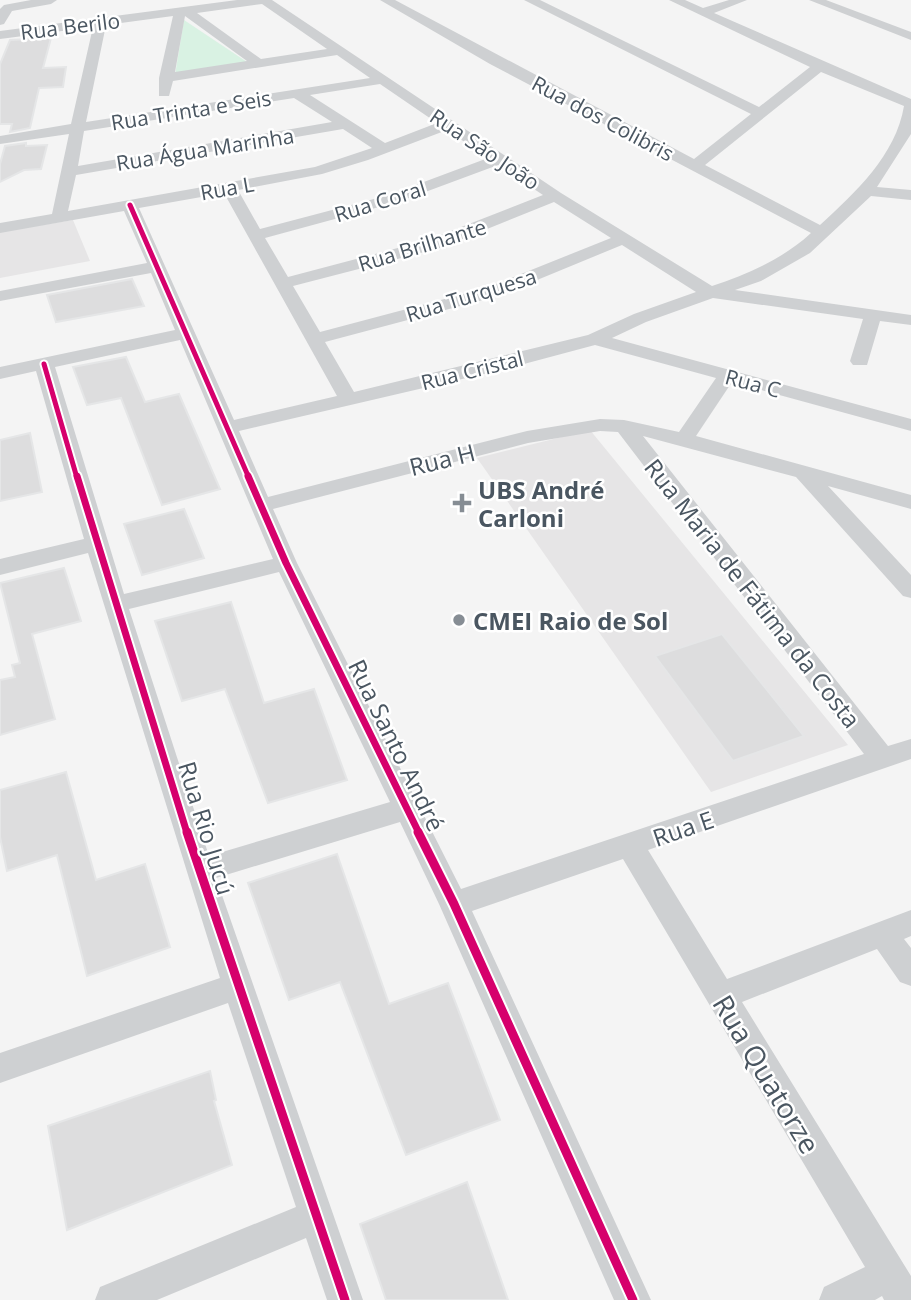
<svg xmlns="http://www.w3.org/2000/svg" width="911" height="1300" font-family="'Open Sans',sans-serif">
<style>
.education{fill:#e6e5e6}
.green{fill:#d9f2e3}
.building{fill:#ddddde;stroke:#e5e6e7;stroke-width:2}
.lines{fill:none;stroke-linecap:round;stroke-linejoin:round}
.street{fill:#ced0d2;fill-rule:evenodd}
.cycleway-far2-casing{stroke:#fff;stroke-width:9}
.cycleway-far1-casing{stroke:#fff;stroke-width:11}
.cycleway-casing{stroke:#fff;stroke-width:13}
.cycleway-far2{stroke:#d6006c;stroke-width:5}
.cycleway-far1{stroke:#d6006c;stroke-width:7}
.cycleway{stroke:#d6006c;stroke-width:9}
.poi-dot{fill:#868d94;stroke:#fff;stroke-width:2.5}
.labels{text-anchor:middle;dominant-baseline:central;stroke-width:5;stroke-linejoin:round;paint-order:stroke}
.far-street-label{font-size:21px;fill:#4a5661;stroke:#fff}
.street-label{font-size:24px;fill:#4a5661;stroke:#fff}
.poi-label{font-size:24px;font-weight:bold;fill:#4a5661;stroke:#fff;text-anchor:start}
.near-street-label{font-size:28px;fill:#4a5661;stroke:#fff}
</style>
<rect width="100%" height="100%" fill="#f4f4f4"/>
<path class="education" d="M73,220L90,261L0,278V232Z
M590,430L848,745L711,792L477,458Z"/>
<path class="green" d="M184,20L250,64L175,75Z"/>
<path class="building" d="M51,38L43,68L66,67L63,87L39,88L30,128L10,132L12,124H0V64L10,40Z
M26,143V146L47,145L41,169L24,170L0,182V164L5,146Z
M132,279L144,306L56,322L47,295Z
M126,357L145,402L179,394L220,489L162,505L121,398L87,405L73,367Z
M30,433L42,492L0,501V440Z
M184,509L204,558L142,575L124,524Z
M64,568L81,621L32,634L55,719L0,735V680L15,677L12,665L20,663L0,583Z
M231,602L264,703L314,689L347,780L268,803L225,689L182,701L155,621Z
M722,634L804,736L733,761L655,656Z
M66,772L96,880L145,864L170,947L87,976L57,855L7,871L0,837V790Z
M337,854L389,1004L448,983L500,1120L406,1155L340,982L289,1000L248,883Z
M210,1071L216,1100L214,1101L232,1165L67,1230L48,1126Z
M467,1182L508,1300H386L360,1224Z"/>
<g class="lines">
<path class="street" d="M31,0H57L51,4L12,11L4,24L0,25V9L4,5Z
M237,0H272L561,193L712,286C748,274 783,259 811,233L490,64L380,0H395L694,159L751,114L524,0H540L759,107L810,67L669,0H685L703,8L729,0H747L714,13L911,99V134L877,187L911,190V200L871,196L810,253L761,281L735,290L911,315V325L880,321L867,365H853L850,361L863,319L713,298L646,322L612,338L911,419V431L732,382L696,436L911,495V509L828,486L911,575V598L903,596L796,477L643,436L888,746L911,739V759L648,850L727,979L911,910V936L904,939L911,948V986L900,982L877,949L742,1002L911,1276V1300H884L882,1296L875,1300H819L824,1287L865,1267L623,859L472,911L651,1300H614L439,904L400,822L216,878L363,1300H327L306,1238L157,1300H95L100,1287L296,1207L228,1003L0,1083V1053L220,978L88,553L0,575V559L84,539L36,371L0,379V367L175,330L151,273L0,301V291L147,263L124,211L0,233V223L52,214L69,134L0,144V136L71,124L93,27L0,39V31ZM262,4L327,49L261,59L197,13ZM173,16L159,78V96H169L173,81L337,55L370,78L86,122L106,25ZM185,16L247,61L175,72ZM821,72L904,106C896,155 855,193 820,225L705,165ZM380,84L437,123L385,143L310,95ZM294,98L332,122L78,166L84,131ZM343,129L372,148L315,167L68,211L76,175ZM447,130L488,158L389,195L260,229L238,190L322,174L368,160ZM498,165L543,195L428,240L288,277L265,238L401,201ZM224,193L337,396L234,420L139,208ZM554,202L611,238L486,288L320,332L293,286L440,248ZM622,245L696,292L634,314L588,335L354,392L325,342L498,296ZM180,340L273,559L124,594L55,367ZM595,345L716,378L679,432L624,420L600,419L527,431L268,497L239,431L505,369ZM600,431L618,432L864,754L461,889L297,563L273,509L528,443ZM279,572L390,802L209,856L129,609Z
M809,0H826L911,32V40Z"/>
<g class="cycleway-far2-casing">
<path id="cycleway-far2" d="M130,205L249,478
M44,364L77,478"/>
</g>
<g class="cycleway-far1-casing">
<path id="cycleway-far1" d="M77,476L187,833
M248,476L286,563L419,833"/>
</g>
<g class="cycleway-casing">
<path id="cycleway" d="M187,832L345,1300
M418,832L454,904L633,1300"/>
</g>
<use href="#cycleway-far2" class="cycleway-far2"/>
<use href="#cycleway-far1" class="cycleway-far1"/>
<use href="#cycleway" class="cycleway"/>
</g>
<g class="poi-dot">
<path d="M458.5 492.5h7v7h7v7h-7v7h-7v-7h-7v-7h7z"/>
<circle cx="459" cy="620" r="7"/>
</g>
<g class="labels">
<g class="far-street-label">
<text transform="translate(70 26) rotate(-7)">Rua Berilo</text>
<text transform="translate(191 110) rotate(-9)">Rua Trinta e Seis</text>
<text transform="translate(603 118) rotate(28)">Rua dos Colibris</text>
<text transform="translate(205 149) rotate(-9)">Rua Água Marinha</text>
<text transform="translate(485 149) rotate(34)">Rua São João</text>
<text transform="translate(227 188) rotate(-10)">Rua L</text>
<text transform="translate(380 201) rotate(-17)">Rua Coral</text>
<text transform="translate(422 245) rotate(-17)">Rua Brilhante</text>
<text transform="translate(471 295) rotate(-17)">Rua Turquesa</text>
<text transform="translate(472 370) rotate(-14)">Rua Cristal</text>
<text transform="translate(753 383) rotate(15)">Rua C</text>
</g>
<g class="street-label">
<text transform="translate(442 459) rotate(-14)">Rua H</text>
<text transform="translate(753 593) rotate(52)">Rua Maria de Fátima da Costa</text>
<text transform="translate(397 745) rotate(64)">Rua Santo André</text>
<text transform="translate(207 828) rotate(73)">Rua Rio Jucú</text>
<text transform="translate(683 828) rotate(-19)">Rua E</text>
</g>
<g class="poi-label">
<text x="478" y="489">UBS André<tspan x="478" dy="28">Carloni</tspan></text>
<text x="473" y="620">CMEI Raio de Sol</text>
</g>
<g class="near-street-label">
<text transform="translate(767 1074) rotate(59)">Rua Quatorze</text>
</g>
</g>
</svg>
